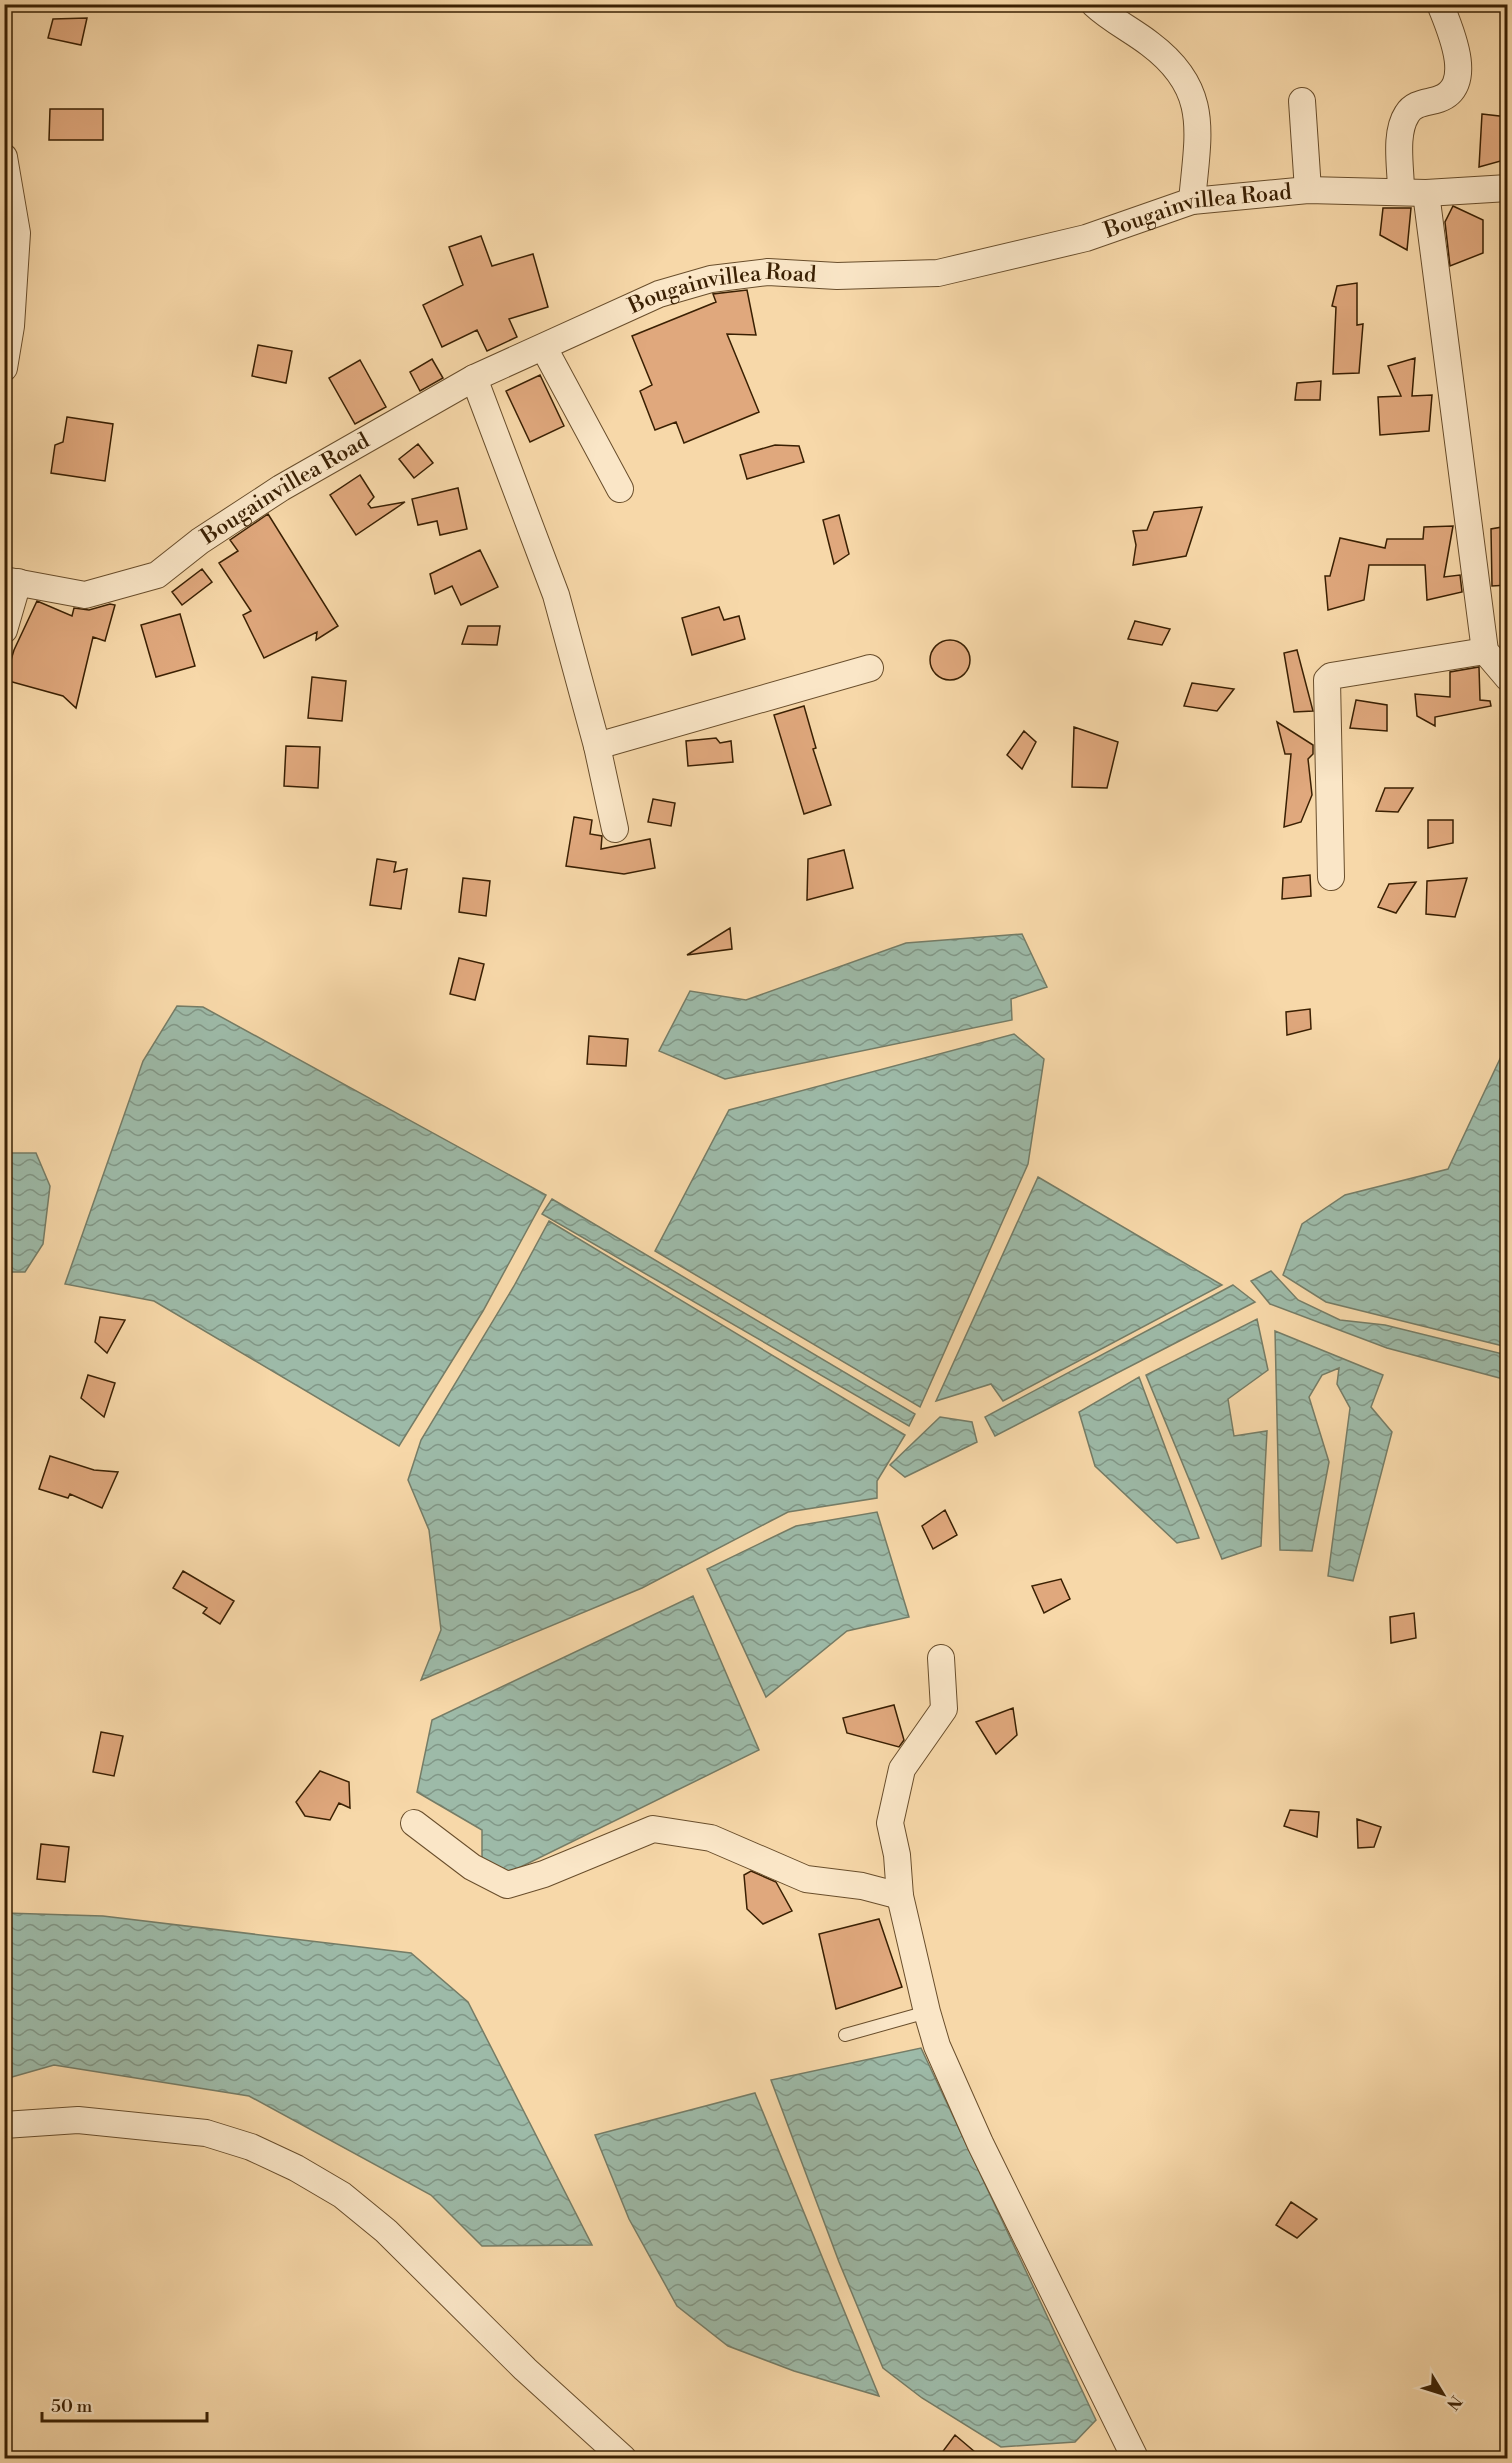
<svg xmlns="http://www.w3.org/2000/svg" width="1512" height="2463" font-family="'Libre Bodoni',serif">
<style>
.water{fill:url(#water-waves);stroke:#757c66;stroke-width:1.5}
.building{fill:#e0a87d;stroke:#3a2003;stroke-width:1.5}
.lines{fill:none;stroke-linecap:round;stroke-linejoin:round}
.service-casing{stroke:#694e2c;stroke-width:14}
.minor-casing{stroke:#694e2c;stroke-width:28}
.service{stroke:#fae6c7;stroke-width:12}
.minor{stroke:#fae6c7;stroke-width:26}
.labels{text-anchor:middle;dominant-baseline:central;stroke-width:4.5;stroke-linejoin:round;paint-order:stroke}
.street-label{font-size:22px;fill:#3a2003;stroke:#fae6c7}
</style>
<defs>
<pattern id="water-waves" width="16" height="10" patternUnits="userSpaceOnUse" patternTransform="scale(1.5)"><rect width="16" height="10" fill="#9dbaa8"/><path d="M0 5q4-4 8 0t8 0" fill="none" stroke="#819787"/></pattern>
</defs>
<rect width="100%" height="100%" fill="#f7d8a9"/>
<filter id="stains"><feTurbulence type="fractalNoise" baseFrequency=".00333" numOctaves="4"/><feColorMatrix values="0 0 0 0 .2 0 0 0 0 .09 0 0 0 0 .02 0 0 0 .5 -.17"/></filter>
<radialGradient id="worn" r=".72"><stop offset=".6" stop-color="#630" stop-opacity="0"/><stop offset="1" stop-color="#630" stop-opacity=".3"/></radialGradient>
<path class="water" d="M1022,934L1047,987L1011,999L1012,1020L725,1079L659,1051L690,991L746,1000L906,943Z
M177,1006L203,1007L546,1195L483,1311L399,1446L154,1301L65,1284L143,1061Z
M1014,1034L1044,1059L1028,1164L920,1407L655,1251L729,1110Z
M1506,1046L1507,1347L1326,1302L1283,1275L1302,1224L1345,1195L1448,1169Z
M5,1153H36L50,1186L43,1244L25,1272H5Z
M1038,1177L1222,1285L1003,1401L991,1384L936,1401Z
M552,1199L915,1414L909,1426L542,1214Z
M549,1221L905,1435L877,1481V1498L788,1512L642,1588L421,1680L441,1630L429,1530L408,1480L421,1440L514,1286Z
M1271,1271L1298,1300L1340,1320L1385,1325L1507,1355V1380L1387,1348L1270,1304L1251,1281Z
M1233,1285L1255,1302L995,1436L985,1417Z
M1257,1319L1268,1370L1228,1399L1234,1436L1267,1431L1261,1546L1222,1559L1146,1375Z
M1275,1331L1383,1375L1371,1407L1392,1432L1353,1581L1328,1576L1350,1408L1337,1384L1339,1368L1322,1375L1309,1397L1329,1462L1312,1551L1280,1550Z
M1139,1377L1199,1538L1177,1543L1095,1466L1079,1412Z
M940,1417L972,1422L977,1442L905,1477L890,1465Z
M877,1512L909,1617L847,1631L766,1697L707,1569L796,1526Z
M693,1596L759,1750L500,1877L482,1865V1830L417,1792L432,1720Z
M5,1913L103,1916L411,1953L468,2002L592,2245L482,2246L431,2195L249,2096L54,2065L5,2079Z
M921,2048L1096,2420L1075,2442L1001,2447L922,2398L883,2368L839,2262L771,2080Z
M755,2093L879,2396L794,2371L728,2346L677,2306L629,2219L595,2135Z"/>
<path class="building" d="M87,18L81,45L48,38L53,19Z
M50,109H103V140H49Z
M1482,114L1508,117V159L1479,167Z
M1453,206L1483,220V253L1450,266L1445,222Z
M1383,208H1411L1407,250L1380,235Z
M481,236L492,266L533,254L548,307L509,319L517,337L487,351L477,330L442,347L423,305L463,285L449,247Z
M1357,283V325L1363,324L1359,373L1333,374L1336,307L1332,306L1337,286Z
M747,290L756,335L727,334L759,412L684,443L676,422L655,430L640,391L652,385L632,336L716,302L713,294Z
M258,345L292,351L286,383L252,376Z
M1415,358L1412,396L1432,395L1429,431L1380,435L1378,397L1401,396L1388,366Z
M432,359L443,378L420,391L410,372Z
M360,360L386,407L355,424L329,378Z
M540,375L564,426L530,442L506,391Z
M1321,381L1320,400H1295L1297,383Z
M67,417L113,424L105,481L51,473L55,445L63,442Z
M418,444L433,463L414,478L399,459Z
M775,445L799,446L804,462L747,479L740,455Z
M360,475L374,497L368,504L371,508L405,502L356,535L330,495Z
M458,488L467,529L440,535L437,521L418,525L412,499Z
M1202,507L1186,556L1133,565L1136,545L1133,531L1147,530L1154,512Z
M268,514L338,626L316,640L317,632L264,658L243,615L251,611L219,563L238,551L230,540Z
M839,515L849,554L834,564L823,520Z
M1453,526L1444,577L1460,575L1462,592L1427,600L1425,565H1369L1364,600L1328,610L1325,576H1330L1340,538L1385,548L1387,539H1423L1424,527Z
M1508,526V585L1492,586L1491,529Z
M480,550L498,587L461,605L452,586L435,594L430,574Z
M202,569L212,582L182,605L172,592Z
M37,601L72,616L74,608L89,610L110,604L115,605L105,641L93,637L76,708L63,696L5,680L14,650Z
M719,607L724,620L739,616L745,639L692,655L682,618Z
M180,614L195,666L156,677L141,625Z
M1135,621L1170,629L1162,645L1128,639Z
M468,626H500L497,645L462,644Z
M930 660a20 20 0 1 1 40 0a20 20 0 1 1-40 0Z
M1297,650L1313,711L1294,712L1284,653Z
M1479,667L1480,700L1490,701L1491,706L1435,717V726L1417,716L1415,694L1450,697V672Z
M312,677L346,681L342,721L308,718Z
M1192,683L1234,689L1217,711L1184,706Z
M1356,700L1387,705V731L1350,728Z
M804,706L816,748L813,749L831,805L804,814L774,715Z
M1277,722L1313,745V754L1308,759L1312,795L1301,822L1284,827L1291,754H1285Z
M1074,727L1118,742L1107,788L1072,787Z
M1024,731L1036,742L1022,769L1007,755Z
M716,738L720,743L731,741L733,762L688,766L686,741Z
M286,746L320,747L318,788L284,786Z
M1385,788H1413L1398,812L1376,811Z
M653,799L675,803L671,826L648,822Z
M574,817L592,820L590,834L602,836L601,849L650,839L655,868L624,874L566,866Z
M1428,820H1453V843L1428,848Z
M844,850L853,888L807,900L808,859Z
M377,859L396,862L394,872L407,869L401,909L370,905Z
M1310,875L1311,896L1282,899L1283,878Z
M463,878L490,881L486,916L459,912Z
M1467,878L1455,917L1426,914L1427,881Z
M1416,882L1396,913L1378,907L1389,884Z
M730,928L732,949L687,955Z
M459,958L484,964L475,1000L450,994Z
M1310,1009L1311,1029L1287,1035L1286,1012Z
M589,1036L628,1039L626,1066L587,1064Z
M100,1317L125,1320L107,1353L95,1342Z
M88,1375L115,1383L104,1417L81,1398Z
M50,1456L94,1470L118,1472L102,1508L70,1494L68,1498L39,1489Z
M945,1510L957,1535L933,1549L922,1526Z
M183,1571L234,1601L220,1624L203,1613L207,1608L173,1588Z
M1061,1579L1070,1599L1044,1613L1032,1586Z
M1414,1613L1416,1638L1391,1643L1390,1617Z
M894,1705L904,1740L899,1747L847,1733L843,1718Z
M1013,1708L1017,1735L996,1754L976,1722Z
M101,1732L123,1736L114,1776L93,1772Z
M320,1771L349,1782L350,1808L339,1803L330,1820L305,1816L296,1802Z
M1290,1810L1319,1812L1317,1837L1284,1826Z
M1357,1819L1381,1827L1374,1847L1358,1848Z
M41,1844L69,1847L65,1882L37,1879Z
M751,1871L776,1882L792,1911L763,1924L747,1909L744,1875Z
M879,1919L902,1987L836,2009L819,1934Z
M1291,2202L1317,2219L1297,2238L1276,2225Z
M955,2435L982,2458H938Z"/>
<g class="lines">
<g class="service-casing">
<path id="service" d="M845,2035L927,2012"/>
</g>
<g class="minor-casing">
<g id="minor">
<path d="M1094,4C1111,20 1132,30 1150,44C1211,90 1198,133 1192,201"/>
<path d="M1302,101L1308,190"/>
<path d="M4,157L17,233L11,326L4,368"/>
<path d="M1401,191C1401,168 1394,134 1407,114C1414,102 1428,103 1439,99C1476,86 1450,29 1440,4"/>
<path d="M1426,193L1485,651L1508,678"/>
<path d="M544,348L620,489"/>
<path d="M474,378L556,595L597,746L615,829"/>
<path id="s1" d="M4,580L85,595L157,575L200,541L281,488L474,378L659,294L711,279L768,272L837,276L938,273L1086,238L1192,201L1308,190L1426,193L1508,188"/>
<path d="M4,630L18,582"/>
<path d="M597,746L870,668"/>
<path d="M1331,877L1327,680L1331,676L1485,651"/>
<path d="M941,1658L944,1709L902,1769L890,1823L897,1855L900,1896L927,2012L937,2046L980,2143L1135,2458"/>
<path d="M414,1823L472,1867L507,1885L544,1874L653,1829L711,1838L806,1879L862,1886L900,1896"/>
<path d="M4,2125L78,2120L206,2133L251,2147L296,2168L342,2195L386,2231L525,2369L623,2458"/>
</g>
</g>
<use href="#service" class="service"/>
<use href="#minor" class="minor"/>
</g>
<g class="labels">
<g class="street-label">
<text stroke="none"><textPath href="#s1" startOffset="1284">Bougainvillea Road</textPath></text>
<text stroke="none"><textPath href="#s1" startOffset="798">Bougainvillea Road</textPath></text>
<text stroke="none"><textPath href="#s1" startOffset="312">Bougainvillea Road</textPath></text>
</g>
</g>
<rect width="1512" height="2463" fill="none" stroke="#f7d8a9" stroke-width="24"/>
<rect x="6" y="6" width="1500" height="2451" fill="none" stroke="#3a2003" stroke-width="3"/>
<rect x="12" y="12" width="1488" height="2439" fill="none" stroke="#3a2003" stroke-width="1.5"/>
<g transform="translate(1443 2394) rotate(128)" stroke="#fae6c7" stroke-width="4.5" paint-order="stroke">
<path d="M0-4.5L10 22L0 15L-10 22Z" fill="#3a2003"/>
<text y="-9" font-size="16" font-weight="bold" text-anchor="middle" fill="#3a2003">N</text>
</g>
<path d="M42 2412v9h165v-9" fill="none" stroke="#3a2003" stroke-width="3"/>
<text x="51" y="2412" font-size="18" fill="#3a2003" stroke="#fae6c7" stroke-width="4.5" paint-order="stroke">50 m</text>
<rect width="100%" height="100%" filter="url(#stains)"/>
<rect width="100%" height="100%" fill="url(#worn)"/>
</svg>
